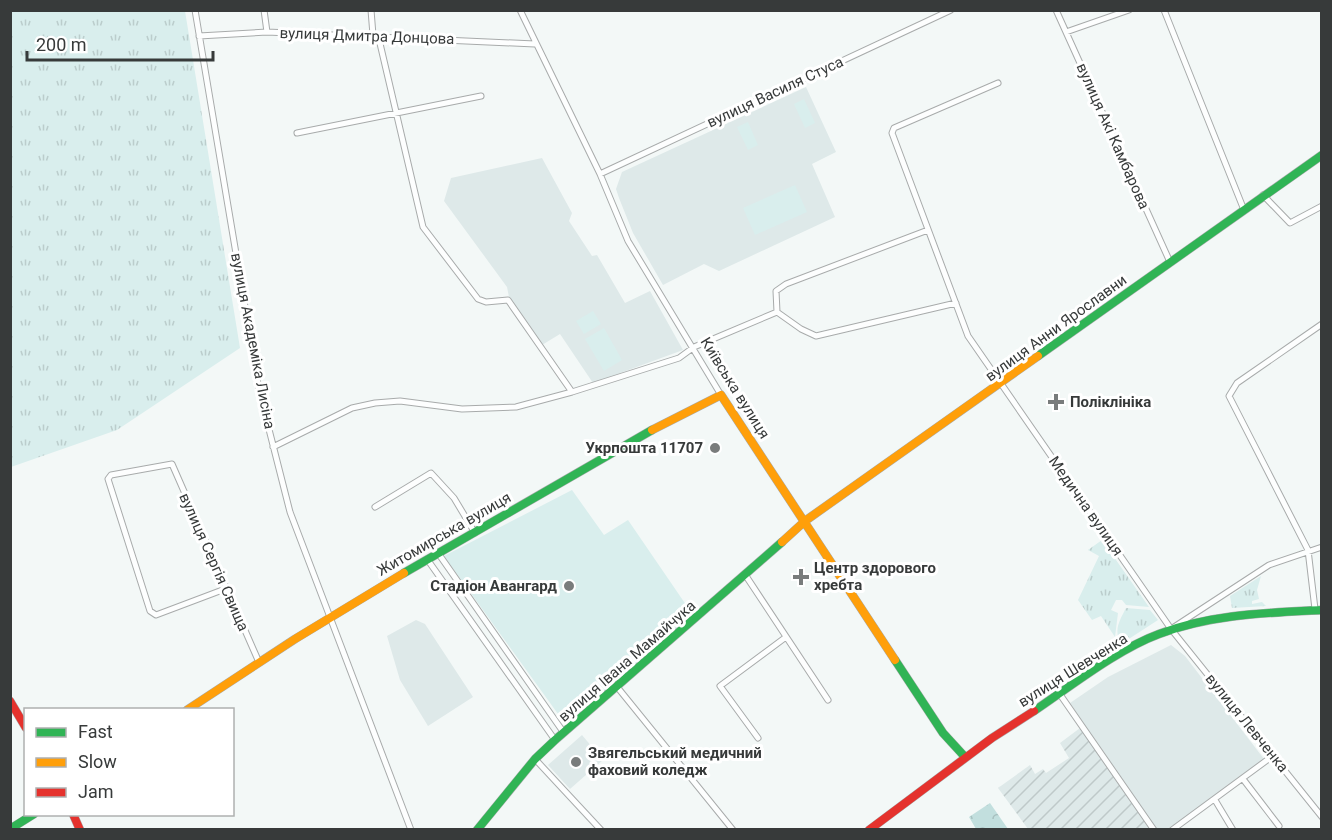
<svg xmlns="http://www.w3.org/2000/svg" width="1332" height="840" font-family="Roboto,sans-serif">
<style>
.built{fill:#dee9e9}
.industrial{fill:url(#industrial-furrows)}
.grass{fill:url(#grass-tufts)}
.forest{fill:url(#forest-crowns)}
.park{fill:#d9eeed}
.lines{fill:none;stroke-linecap:round;stroke-linejoin:round}
.street-casing{stroke:#a8abab;stroke-width:7}
.fast-casing{stroke:#a8abab;stroke-width:9}
.slow-casing{stroke:#a8abab;stroke-width:9}
.jam-casing{stroke:#a8abab;stroke-width:9}
.street{stroke:#fdfefe;stroke-width:5}
.fast{stroke:#30b455;stroke-width:8}
.slow{stroke:#ff9f0a;stroke-width:8}
.jam{stroke:#e5322d;stroke-width:8}
.poi-dot{fill:#797c7c;stroke:#fff;stroke-width:2}
.labels{text-anchor:middle;dominant-baseline:central;stroke-width:6;stroke-linejoin:round;paint-order:stroke}
.street-label{font-size:15px;fill:#373a3a;stroke:#fff}
.poi-label{font-size:15px;font-weight:bold;fill:#373a3a;stroke:#fff;text-anchor:start}
</style>
<defs>
<pattern id="industrial-furrows" width="10" height="10" patternUnits="userSpaceOnUse" patternTransform="scale(1.5)"><rect width="10" height="10" fill="#dee9e9"/><path d="M-1 1l2-2M0 10L10 0M9 11l2-2" fill="none" stroke="#bfc9c9"/></pattern>
<pattern id="grass-tufts" width="24" height="20" patternUnits="userSpaceOnUse" patternTransform="scale(1.5)"><rect width="24" height="20" fill="#d9eeed"/><path d="M3 7l-1-3M5 7V3M7 7l1-3M15 17l-1-3M17 17v-4M19 17l1-3" fill="none" stroke="#bbcdcc"/></pattern>
<pattern id="forest-crowns" width="20" height="18" patternUnits="userSpaceOnUse" patternTransform="scale(1.5)"><rect width="20" height="18" fill="#c2dfde"/><path d="M2 6a3 3 0 1 1 6 0M12 15a3 3 0 1 1 6 0" fill="none" stroke="#a7c0bf"/></pattern>
</defs>
<rect width="100%" height="100%" fill="#f3f8f7"/>
<path class="built" d="M806,87L836,152L812,164L835,217L719,271L704,264L663,285L633,233L619,198L616,189L622,172Z
M542,158L572,213L569,221L592,256L597,255L625,303L650,291L683,350L593,383L560,334L542,345L509,297L507,287L444,201L451,178Z
M416,620L425,624L473,697L428,726L400,680L387,636Z
M1171,645L1185,656L1264,759L1187,817L1167,829H1157L1070,703L1108,677Z
M582,735L603,760L570,789L548,765Z"/>
<path class="industrial" d="M1080,728L1150,829H1028L998,788L1030,765L1035,774L1043,769L1046,773L1069,758L1060,743Z"/>
<path class="grass" d="M11,10L185,11L240,348L117,430L11,467Z
M1102,540L1149,607L1126,605L1122,600H1116L1111,610L1118,613L1115,637L1101,616L1092,620L1078,600L1099,556L1088,550Z
M1261,576L1257,590L1259,599L1252,601V604L1262,602L1266,606L1232,608L1230,596Z
M1126,608L1150,610L1158,620L1121,644C1113,630 1120,620 1126,608Z"/>
<path class="forest" d="M990,803L1008,829H976L969,817Z"/>
<path class="park" d="M804,99L815,123L805,128L794,104Z
M748,122L758,145L748,150L737,127Z
M795,185L807,212L755,235L743,208Z
M593,311L601,324L584,334L576,321Z
M604,328L622,360L604,371L585,339Z
M572,490L604,535L628,520L693,615L624,676L619,672L603,684L608,689L566,725L444,556Z"/>
<g class="lines">
<g class="street-casing">
<path id="street" d="M195,10L259,390L290,512L411,830
M264,10L267,32
M371,10L373,35
M520,10L600,174L628,241L721,395
M1056,10L1170,262
M1164,10L1244,210
M1066,32L1129,10
M378,35L423,227L478,299L486,302L508,300L572,392
M199,36L267,32L535,44
M998,83L894,128L892,133L968,336L1171,629L1322,817
M297,133L481,96
M600,174L951,10
M1263,195L1290,223L1322,206
M928,230L786,284L776,291L777,312L801,329L816,336L956,303
M273,447L352,408L375,403L400,401L462,409L516,407L572,392L679,358L694,347L777,312
M375,507L431,473L454,498L475,533
M438,553L564,733
M427,559L555,740
M746,576L828,700
M225,589L156,615L150,611L108,479L111,475L172,464L258,660
M1315,609L1308,550L1229,396L1237,383L1322,324
M1171,629L1269,565L1322,547
M618,688L733,830
M1059,693L1154,830
M758,738L720,686L786,637
M535,759L601,830
M1243,779L1279,826
M1215,800L1233,830
M1172,830L1274,755"/>
</g>
<g class="fast-casing">
<path id="fast" d="M1038,356L1322,155
M404,573L652,430
M895,660L943,733L965,757
M1034,711C1071,686 1118,649 1159,634C1212,614 1267,613 1322,610
M10,829L34,814
M477,830L535,759L555,740L782,542"/>
</g>
<g class="slow-casing">
<path id="slow" d="M652,430L721,395L895,660
M782,542L805,521L1038,356
M187,710L295,639L404,573"/>
</g>
<g class="jam-casing">
<path id="jam" d="M10,701L26,728
M73,814L80,830
M869,830L992,738L1034,711"/>
</g>
<use href="#street" class="street"/>
<use href="#fast" class="fast"/>
<use href="#slow" class="slow"/>
<use href="#jam" class="jam"/>
</g>
<g class="poi-dot">
<path d="M1053 393h6v6h6v6h-6v6h-6v-6h-6v-6h6z"/>
<circle cx="715" cy="448" r="6"/>
<path d="M798 568h6v6h6v6h-6v6h-6v-6h-6v-6h6z"/>
<circle cx="569" cy="586" r="6"/>
<circle cx="576" cy="762" r="6"/>
</g>
<g class="labels">
<g class="street-label">
<text transform="translate(367 36) rotate(2)">вулиця Дмитра Донцова</text>
<text transform="translate(775 92) rotate(-25)">вулиця Василя Стуса</text>
<text transform="translate(1113 136) rotate(66)">вулиця Акі Камбарова</text>
<text transform="translate(1056 328) rotate(-36)">вулиця Анни Ярославни</text>
<text transform="translate(253 341) rotate(79)">вулиця Академіка Лисіна</text>
<text transform="translate(735 388) rotate(58)">Київська вулиця</text>
<text transform="translate(1086 506) rotate(55)">Медична вулиця</text>
<text transform="translate(444 534) rotate(-30)">Житомирська вулиця</text>
<text transform="translate(214 562) rotate(66)">вулиця Сергія Свища</text>
<text transform="translate(627 661) rotate(-41)">вулиця Івана Мамайчука</text>
<text transform="translate(1073 670) rotate(-32)">вулиця Шевченка</text>
<text transform="translate(1247 723) rotate(51)">вулиця Левченка</text>
</g>
<g class="poi-label">
<text x="1070" y="402">Поліклініка</text>
<text x="703" y="448" text-anchor="end">Укрпошта 11707</text>
<text x="814" y="568">Центр здорового<tspan x="814" dy="17">хребта</tspan></text>
<text x="557" y="586" text-anchor="end">Стадіон Авангард</text>
<text x="588" y="753">Звягельський медичний<tspan x="588" dy="17">фаховий коледж</tspan></text>
</g>
</g>
<rect width="1332" height="840" fill="none" stroke="#373a3a" stroke-width="24"/>
<rect x="24" y="708" width="210" height="108" fill="#ffffff" stroke="#afb0b0" stroke-width="1.5"/>
<rect x="36" y="728" width="30" height="9" fill="#30b455" stroke="#afb0b0" stroke-width="1.5"/>
<text x="78" y="738" font-size="18" fill="#373a3a">Fast</text>
<rect x="36" y="758" width="30" height="9" fill="#ff9f0a" stroke="#afb0b0" stroke-width="1.5"/>
<text x="78" y="768" font-size="18" fill="#373a3a">Slow</text>
<rect x="36" y="788" width="30" height="9" fill="#e5322d" stroke="#afb0b0" stroke-width="1.5"/>
<text x="78" y="798" font-size="18" fill="#373a3a">Jam</text>
<path d="M27 51v9h186v-9" fill="none" stroke="#373a3a" stroke-width="3"/>
<text x="36" y="51" font-size="18" fill="#373a3a" stroke="#ffffff" stroke-width="4.5" paint-order="stroke">200 m</text>
</svg>
